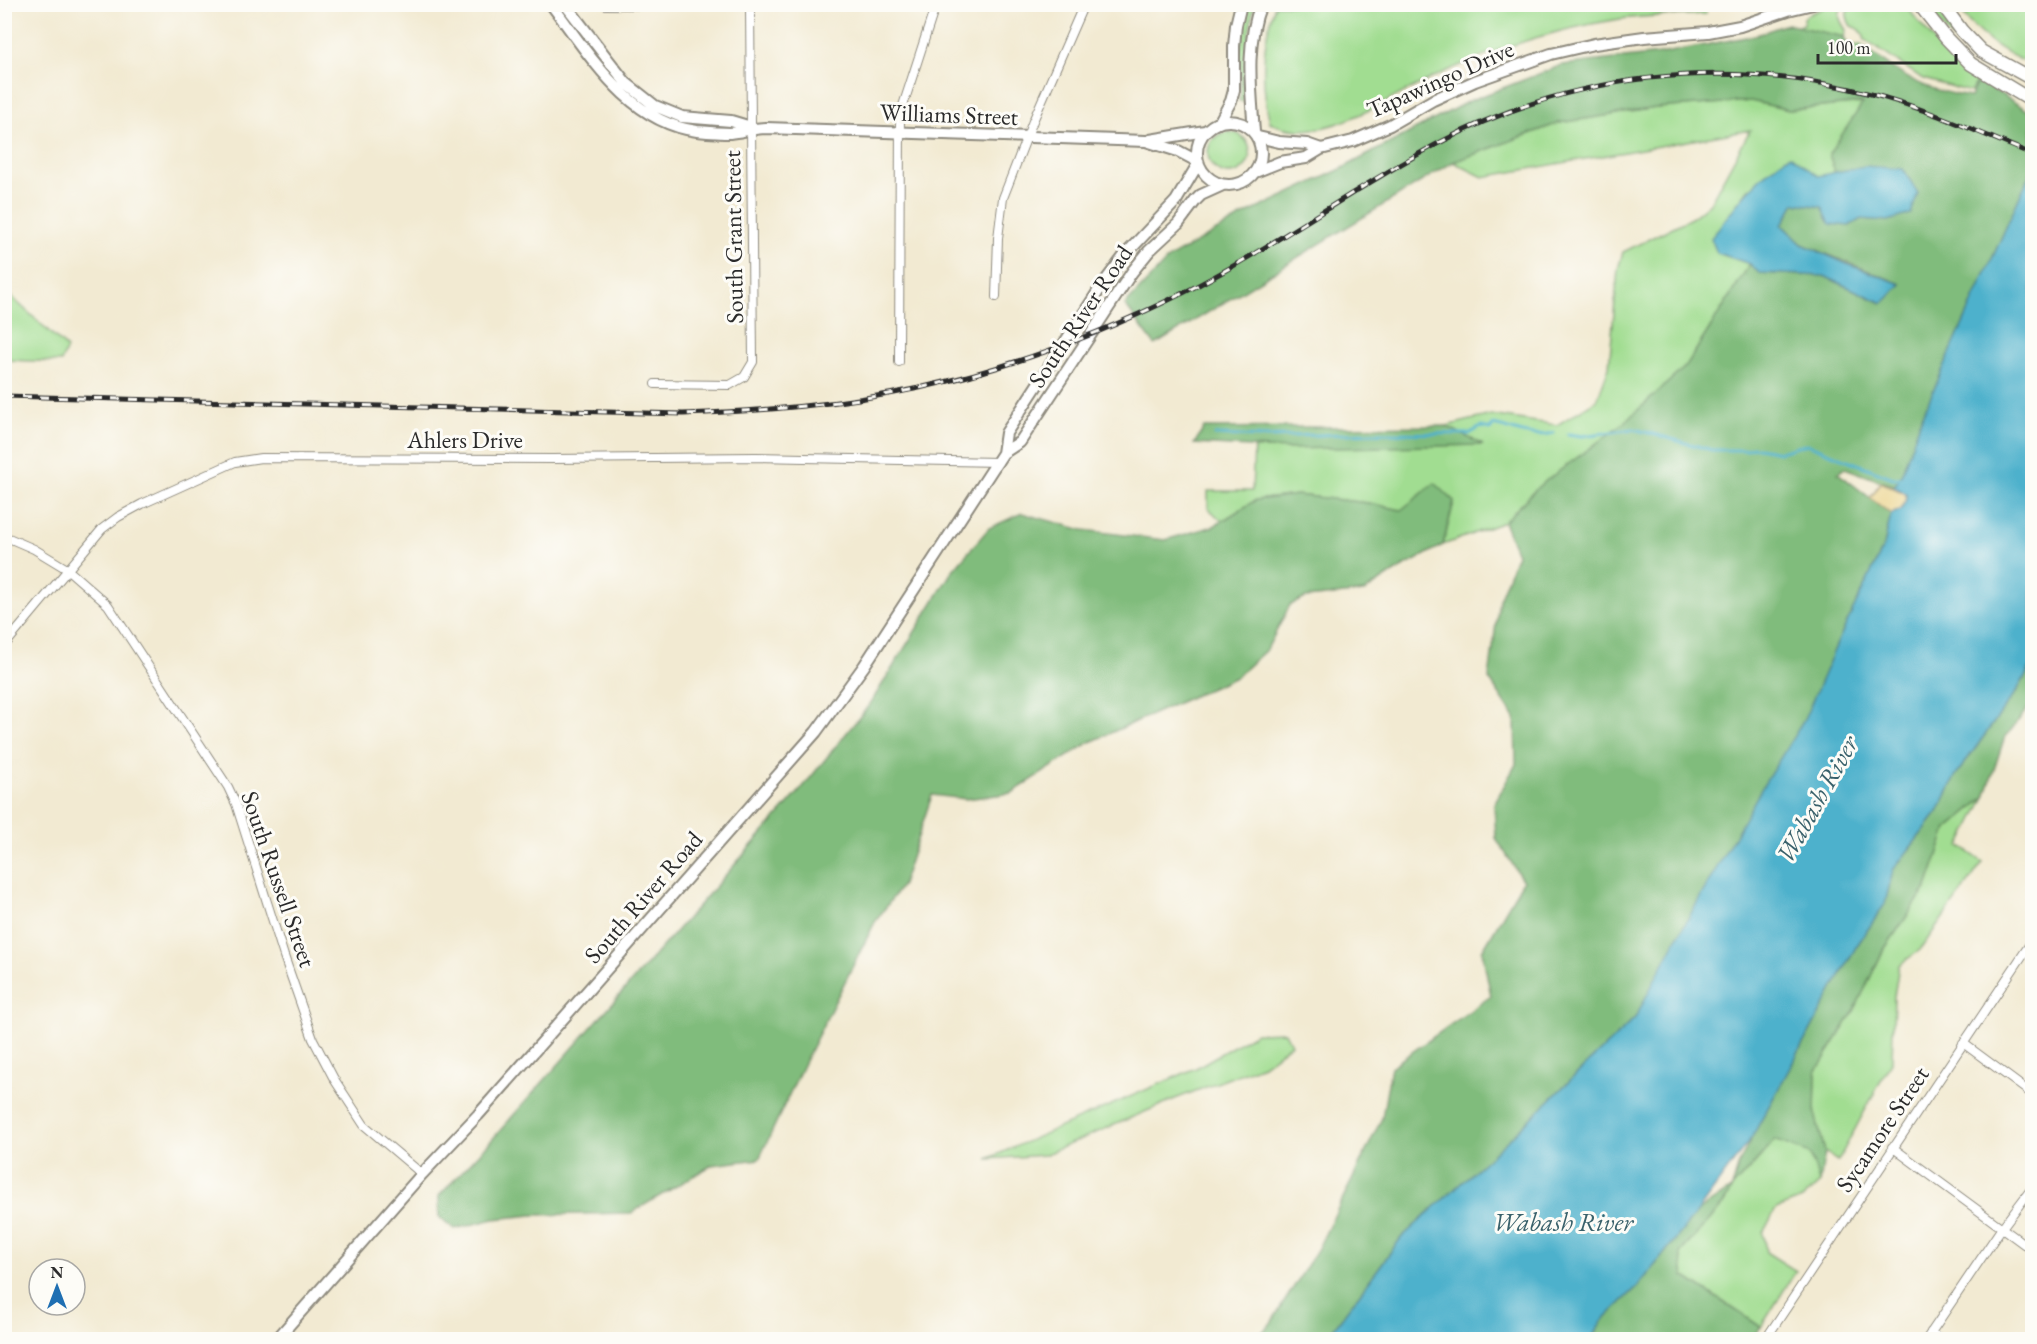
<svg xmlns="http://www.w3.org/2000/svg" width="2037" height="1344" font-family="'EB Garamond',serif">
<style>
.green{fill:#a1dd91;stroke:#66845e;stroke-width:1.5}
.forest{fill:#80bc7b;stroke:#567453;stroke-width:1.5}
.sand{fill:#eeda9e;stroke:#8c8264;stroke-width:1.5}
.water{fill:#4db1cc;stroke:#3c6e7c;stroke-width:1.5}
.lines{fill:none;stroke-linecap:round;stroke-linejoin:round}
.stream{stroke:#4db1cc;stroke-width:3}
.minor-casing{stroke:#8e8a7e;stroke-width:10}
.secondary-casing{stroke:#8e8a7e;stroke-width:14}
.primary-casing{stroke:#8e8a7e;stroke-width:15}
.minor{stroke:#fff;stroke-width:8}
.secondary{stroke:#fff;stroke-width:10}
.primary{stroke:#fff;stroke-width:12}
.rail-casing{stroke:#2b2b2b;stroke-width:5}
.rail{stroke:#fdfcf7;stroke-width:3;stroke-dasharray:9;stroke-linecap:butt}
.labels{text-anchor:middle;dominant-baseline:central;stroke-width:6;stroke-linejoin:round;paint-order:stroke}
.street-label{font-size:24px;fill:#2b2b2b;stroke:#fdfcf7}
.water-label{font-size:26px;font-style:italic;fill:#39616b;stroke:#fdfcf7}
</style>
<rect width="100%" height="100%" fill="#fdfcf7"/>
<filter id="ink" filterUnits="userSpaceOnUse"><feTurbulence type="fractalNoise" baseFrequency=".0167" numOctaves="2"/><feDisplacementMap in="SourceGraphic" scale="12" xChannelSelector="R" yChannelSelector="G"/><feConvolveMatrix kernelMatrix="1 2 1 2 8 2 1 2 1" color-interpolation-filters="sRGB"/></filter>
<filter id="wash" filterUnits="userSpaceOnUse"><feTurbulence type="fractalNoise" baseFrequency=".008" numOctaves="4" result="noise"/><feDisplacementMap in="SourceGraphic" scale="24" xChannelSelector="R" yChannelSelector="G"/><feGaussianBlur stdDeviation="1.35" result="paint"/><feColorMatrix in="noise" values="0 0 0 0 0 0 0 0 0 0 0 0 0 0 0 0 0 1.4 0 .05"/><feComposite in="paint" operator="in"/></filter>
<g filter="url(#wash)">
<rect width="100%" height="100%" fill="#f2ead2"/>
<path class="green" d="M1347,4L1354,8L1356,4L1706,5V14C1677,16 1648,15 1620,19C1548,30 1478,54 1414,87C1375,107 1313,147 1270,122C1260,84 1262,42 1275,5Z
M1248,5H1254L1245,59L1246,102L1239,101L1241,93L1239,53Z
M1830,5H1844C1836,14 1840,21 1846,30L1844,37L1796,27L1804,24V18L1807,15Z
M1853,5H1905L1947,56L1978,80L1971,92L1923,79L1865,40C1862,31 1860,28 1851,26C1845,16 1845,12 1853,5Z
M1926,5H1935L1965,48L1948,34Z
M1957,5H2032V65C2003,53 1973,33 1957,5Z
M1751,101L1789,110L1864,103L1830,153L1835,173L1749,188L1712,238L1717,253L1750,264L1686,366L1625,422L1539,486L1504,522L1443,545L1454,501L1401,510L1368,503L1297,495L1256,500L1222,521L1208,508V491H1252L1254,448L1481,445L1446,426L1491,415L1557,425L1597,400L1609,367L1618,269L1623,252L1693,217L1710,203L1750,130L1483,177L1453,162L1559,123L1656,108Z
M1208 153a21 21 0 1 1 42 0a21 21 0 1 1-42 0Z
M5,291L67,348L61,362L5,360Z
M1985,797L1960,846L1983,862L1920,950L1899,965L1894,997L1892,1060L1838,1161L1825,1152L1815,1114L1816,1072L1854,1011L1883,951L1927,887L1947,829Z
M1285,1032L1291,1044L1263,1065L1175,1099L1044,1155L987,1159L1196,1068L1256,1033Z
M1775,1140L1810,1153L1820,1183L1802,1199L1776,1209L1763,1233L1766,1252L1796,1271L1761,1327L1684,1276L1680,1253L1722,1206L1732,1188Z"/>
<path class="forest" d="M1787,24L1844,37L1846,42L1850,46L1861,45C1900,75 1920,90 1970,97L1978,80L2032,113V169L1923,414L1900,478L1894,486L1845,468L1838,473L1891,514L1884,546L1839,639L1807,715L1635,1018L1505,1143L1401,1238L1326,1339H1256L1271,1323L1317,1250L1351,1182L1382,1118L1391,1067L1491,996L1482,951L1523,881L1496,838L1494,804L1516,764L1515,718L1489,679L1499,600L1517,554L1504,522L1539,486L1625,422L1686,366L1750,264L1759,273L1824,276L1882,303L1901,284L1802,244L1782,225L1795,203L1822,207L1849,226L1861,219L1888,221L1865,166L1835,173L1829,154L1863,103L1789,110L1751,101L1656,108L1559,123L1453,162L1155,345L1125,305L1169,258L1248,213L1341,169L1469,101L1562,65L1660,54L1756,35Z
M1446,426L1483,445L1288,449L1194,444L1204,428Z
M1435,483L1454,501L1443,545L1396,571L1364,592L1306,598L1290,605L1267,649L1236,677L1088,743L1012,793L966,799L932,795L902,885L875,922L803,1065L759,1159L712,1165L631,1213L532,1215L494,1219L455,1229L439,1217V1196L489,1143L798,793L870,704L953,570L989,528L1022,513L1083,530L1165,540L1214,526L1256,500L1297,495L1368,503L1401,510Z
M2032,665V703L2004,739L1985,797L1947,829L1927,887L1883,951L1854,1011L1816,1072L1815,1114L1825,1152L1820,1183L1810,1154L1775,1140L1732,1188L1722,1206L1680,1253L1684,1276L1761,1327L1751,1339L1591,1340L1602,1321L1640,1284L1698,1211L1732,1188L1738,1166L1752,1137L1856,947L1885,904L1893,870L1938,812L1956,775L2018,689Z"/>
<path class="sand" d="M1881,482L1906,494V500L1901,510L1891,514L1870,498Z"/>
<path class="water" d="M1790,155L1818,176L1865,166L1903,169L1918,193L1911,214L1888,221L1861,219L1849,226L1830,224L1822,207L1795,203L1782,225L1802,244L1847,264L1901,284L1883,303L1824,276L1759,273L1750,264L1717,253L1711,238C1735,206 1755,177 1790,155Z
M2032,169V665L2018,689L1956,775L1938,812L1893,870L1885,904L1856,947L1752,1137L1698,1211L1640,1284L1602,1321L1591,1339H1326L1401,1238L1505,1143L1635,1018L1672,947L1763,786L1804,720L1839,639L1884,546L1891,514L1901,510L1906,499V494L1894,486L1900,478L1923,414Z"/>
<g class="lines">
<path class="stream" d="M1568,434L1582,436L1634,429L1712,450H1746L1753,447L1780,452L1807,444L1893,478H1900
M1215,435L1265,437L1374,433L1469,434L1481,427L1491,429L1493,425C1519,430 1526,439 1554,433"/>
</g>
</g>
<g filter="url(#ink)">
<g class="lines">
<g class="minor-casing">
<path id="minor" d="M605,5L750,6
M996,297L998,238L1003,198L1033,121L1084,4
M899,362L900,115L936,4
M655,384L730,385L744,377L753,362L750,4
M4,536L34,549L67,569L108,605L228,787L236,804L284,956L313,1039L334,1079L364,1125L422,1174
M4,646L102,529L118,517L142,504L235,462L261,458L552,459L756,457L998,462
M1963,1043L2032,1094
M1892,1147L2032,1250
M1931,1332L1942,1340
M1765,1340L2032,941
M1926,1340L2001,1229L2032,1188"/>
</g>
<g class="secondary-casing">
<path id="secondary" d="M551,4C590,55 628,122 697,131C708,132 719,133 730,133C742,132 753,128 766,128L1146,141L1178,151L1197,161
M565,4L626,83L655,106L682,117L731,121L751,127
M1197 153a32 32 0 1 1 64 0a32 32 0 1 1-64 0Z
M1219,123L1231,101L1234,90V46L1236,25L1241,4
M1254,132C1251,90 1245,44 1261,4
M1258,137L1279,142L1307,144L1321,149
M1150,140L1205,131
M1255,172L1280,162L1306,158L1321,149L1353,141L1390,125L1433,100L1475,81L1551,54L1594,44L1644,37L1708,32L1740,26L1788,10L1813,4
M1003,453L1006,433L1101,287L1125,255L1176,201L1198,164
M276,1340L422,1174L478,1115L816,732L864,666L1003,453L1020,442L1132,272L1149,251L1178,224L1196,200L1201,195L1223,185"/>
</g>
<g class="primary-casing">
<path id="primary" d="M1919,4L1946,38L1971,64L2032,101
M1942,4L1962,31L1981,51L2032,79"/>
</g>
<use href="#minor" class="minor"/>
<use href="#secondary" class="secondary"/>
<use href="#primary" class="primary"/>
<g class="rail-casing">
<path id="rail" d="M4,396L683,414C762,411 841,405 919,388C1010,368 1099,335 1183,293C1271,249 1350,190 1437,144C1571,73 1724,56 1871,94C1926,108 1979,133 2032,154"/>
</g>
<use href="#rail" class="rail"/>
</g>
</g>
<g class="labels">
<g class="street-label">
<text transform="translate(1440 79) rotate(-24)">Tapawingo Drive</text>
<text transform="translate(949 114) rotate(2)">Williams Street</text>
<text transform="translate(733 237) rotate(-91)">South Grant Street</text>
<text transform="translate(1080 316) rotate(-56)">South River Road</text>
<text x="465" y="439">Ahlers Drive</text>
<text transform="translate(279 879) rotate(71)">South Russell Street</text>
<text transform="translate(643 897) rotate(-49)">South River Road</text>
<text transform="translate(1882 1129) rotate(-56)">Sycamore Street</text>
</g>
<g class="water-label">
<text transform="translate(1817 799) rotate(-61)">Wabash River</text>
<text x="1563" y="1222">Wabash River</text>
</g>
</g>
<rect width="2037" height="1344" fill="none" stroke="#fdfcf7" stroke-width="24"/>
<g transform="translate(57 1287)"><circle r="28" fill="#fdfcf7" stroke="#a9a8a5" stroke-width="1.5"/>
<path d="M0-4.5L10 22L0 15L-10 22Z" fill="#1f6fb2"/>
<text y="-9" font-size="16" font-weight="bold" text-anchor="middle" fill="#2b2b2b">N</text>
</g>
<path d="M1818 54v9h138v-9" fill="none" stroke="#2b2b2b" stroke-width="3"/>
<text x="1827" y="54" font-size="18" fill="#2b2b2b" stroke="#fdfcf7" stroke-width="4.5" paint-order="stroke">100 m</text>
</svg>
